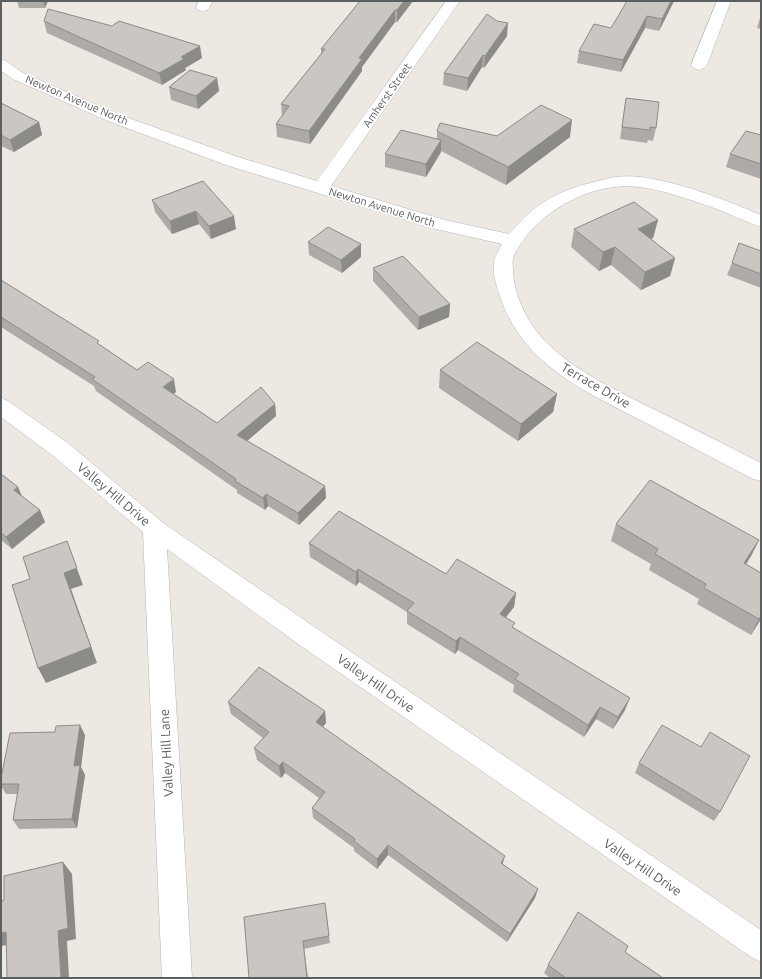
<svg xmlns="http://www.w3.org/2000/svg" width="762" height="979" font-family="Ubuntu,sans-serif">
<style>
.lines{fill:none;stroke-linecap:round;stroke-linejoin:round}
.street-casing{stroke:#b3b6b9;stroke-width:1}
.street{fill:#fff;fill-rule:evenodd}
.wall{fill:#aeaaa7}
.shaded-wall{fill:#8d8b88}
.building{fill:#cac6c2;stroke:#8d8b88}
.labels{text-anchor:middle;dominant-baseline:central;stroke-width:3.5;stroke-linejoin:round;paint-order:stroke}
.far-street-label{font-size:11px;fill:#5a5f62;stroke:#fff}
.street-label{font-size:13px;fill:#5a5f62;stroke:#fff}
</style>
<rect width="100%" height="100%" fill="#ede9e2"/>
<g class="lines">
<g class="street-casing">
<path id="street" d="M199,1H213L208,10L203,11L198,10L196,7Z
M446,1H460L331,186L445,220L509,234C537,202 556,191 598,181C611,177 625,175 640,177C680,182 723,199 761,215V227C745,222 730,214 714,208C692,200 663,190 639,187C598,182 555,203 528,234C523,241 516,249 513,258C512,261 513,266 513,270C514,297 529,326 548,344C577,372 614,389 649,407C687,425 724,444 761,463V481L753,479C717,460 682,442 646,423C586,392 522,365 500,296C496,286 491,267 495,258C497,253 500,249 502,244L436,229L226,165L108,121L13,79L1,71V59L6,61L23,73L120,115L238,157L317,181Z
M717,1H731L707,65L704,68L699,70L694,68L691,65Z
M1,398L8,401L68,443L162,522L319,630L761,930V962L751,957L301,646L167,549L192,978H162L143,532L52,455L1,417Z"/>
</g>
<use href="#street" class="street"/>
</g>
<path class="wall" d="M17,1H48L45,8H19Z
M360,1H413L397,22H395L362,67V71L310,144L277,137L276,124L282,116L281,104L321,54V49Z
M674,1L659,31L645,28L621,72L577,63L579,51L611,28Z
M761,14V29L757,28Z
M44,21L202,58L185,68L186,70L162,85L47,33Z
M507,36L484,68L482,67L467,91L443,85L444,73Z
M217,78L219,91L198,109L171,100L169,87Z
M626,98L656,128L653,141L648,140L647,143L620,139L624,110Z
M1,103L39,122L42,135L14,152L1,146Z
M437,131L497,136L570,137L506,185L441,151V152L426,177L385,167V154L437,138Z
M761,135V179L726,167L730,154Z
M203,181L236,229L211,239L199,224L172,234L155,212L152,200Z
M658,220L653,238L651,239L675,258L670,276L641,290L611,265L599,271L571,247L574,229Z
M308,242L361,244V257L342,273L309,255Z
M761,251V288L727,275L732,263Z
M373,268L450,304L449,317L418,330L373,281Z
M1,280L100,345L137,370L176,392L173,394L217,423L275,404L276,416L247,441L325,486L326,498L299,525L268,506L265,510L237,493V490L96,391L94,386L1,327Z
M440,370L557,394L553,412L518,441L439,388Z
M1,474L18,487L22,496L45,522L12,549L1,540Z
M616,524L759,540L751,556L746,564L761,573V619L751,635L697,604L699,599L649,570L651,564L611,541Z
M309,543L446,574L516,593L514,607L506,617L514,628L625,710L613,729L596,719L584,737L513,692L514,685L458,650L455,654L407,624V612L359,582L356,586L310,557Z
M228,702L325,711L326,723L322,727L503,864L535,898L507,942L388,855L377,869L354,851V848L313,818L312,808L319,798L285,773L281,778L257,760L254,748L263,738L231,714Z
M85,735L81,767L85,775L77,828L19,829L13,820L18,794H6L1,786V778Z
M639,763L720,812L714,821L635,773Z
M325,903L330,943L304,949L249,978Z
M625,952L663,978H550L544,973L548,965Z"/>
<path class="shaded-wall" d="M43,1H48L45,8Z
M404,1H413L397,22V10Z
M671,1H674L659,31L662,19Z
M395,10V22L362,67V71L310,144L309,131L359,58Z
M647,16L645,28L621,72L623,60Z
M508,23L507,36L484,68L485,56Z
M200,46L202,58L185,68L186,70L162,85L159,73L181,57Z
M483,55L482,67L467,91L468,78Z
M217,78L219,91L198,109L196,96Z
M572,120L570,137L506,185L508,167Z
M39,122L42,135L14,152L10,140Z
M441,140V152L426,177V164Z
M196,211L199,224L172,234L170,221Z
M234,216L236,229L211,239L209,226Z
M658,220L653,238L634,247L638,229Z
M361,244V257L342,273L341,260Z
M615,247L611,265L599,271L603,252Z
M675,258L670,276L641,290L645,272Z
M450,304L449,317L418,330L419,317Z
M174,379L176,392L166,400L163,387Z
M557,394L553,412L518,441L521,424Z
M275,404L276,416L239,448L237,435Z
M325,486L326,498L299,525L298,513Z
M18,487L23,499L14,490Z
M266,494L268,506L265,510L263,498Z
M40,510L45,522L12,549L6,537Z
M759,540L751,556L736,580L744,563Z
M67,541L83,585L71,589L97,663L46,683L38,668Z
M358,569L359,582L356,586V572Z
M516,593L514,607L498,627L500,614Z
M761,616V619L751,635L759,619Z
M460,637L458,650L455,654L456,641Z
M630,698L625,710L613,729L618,717Z
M600,707L596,719L584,737L588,725Z
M325,711L326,723L317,734L316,722Z
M80,725L85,735L81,767L85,775L77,828L72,819L74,766Z
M283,762L285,773L281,778L279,766Z
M388,845V855L377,869V859Z
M505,856L502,866L501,863Z
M63,862L72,874L76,939L67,941L69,978H61L58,931Z
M538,889L535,898L507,942L510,934Z
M6,932L16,943L1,946V933Z
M303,941L304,949L308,978H307Z"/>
<path class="building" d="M360,1H404L397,10H395L359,58L362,59L309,131L276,124L289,106L281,104L325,49H321Z
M627,1H671L662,19L647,16L623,60L579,51L594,24L611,28Z
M48,9L112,26L119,21L200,46L181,57L184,59L159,73L44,21Z
M487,14L497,21L508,23L485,56L483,55L468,78L444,73Z
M190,70L217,78L196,96L169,87Z
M626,98L659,102L656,128L650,127V130L622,127Z
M1,103L39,122L10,140L1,135Z
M541,105L572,120L508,167L437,131L440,123L497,136Z
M401,130L441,140L426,164L385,154Z
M746,131L761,135V164L730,154Z
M203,181L234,216L209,226L196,211L170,221L152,200Z
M634,202L658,220L638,229L675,258L645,272L615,247L603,252L574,229Z
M328,227L361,244L341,260L308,242Z
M739,243L761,251V274L732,263Z
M403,256L450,304L419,317L373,268Z
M1,280L99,341L97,343L137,370L148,362L174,379L163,387L217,423L261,387L275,404L237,435L325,486L298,513L266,494L263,498L235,481L236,479L92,379L95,377L1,317Z
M477,342L557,394L521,424L440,370Z
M1,474L18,487L14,490L40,510L6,537L1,533Z
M650,480L759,540L744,563L761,573V616L759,619L704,588L706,584L655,554L658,549L616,524Z
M339,511L446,574L457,559L516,593L500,614L515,623L512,627L630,698L618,717L600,707L588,725L515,679L519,674L460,637L456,641L407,611L414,603L358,569L356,572L309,543Z
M67,541L77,568L64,573L91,647L38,668L12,585L30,579L23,557Z
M259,667L325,711L316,722L505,856L501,863L538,889L510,934L388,845L377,859L354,841L355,839L312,808L325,792L283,762L279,766L254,748L269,732L228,702Z
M80,725L74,766L80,765L72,819L13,820L19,784H1V778L10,733L55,732L56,726Z
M662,725L701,747L710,732L750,756L720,812L639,763Z
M63,862L68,928L58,931L61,978H7L6,932L1,933V901L4,900V876Z
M325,903L329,936L303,941L307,978H249L244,917Z
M578,912L628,946L625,952L663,978H566L548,965Z"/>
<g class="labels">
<g class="far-street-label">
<text transform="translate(387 95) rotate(-55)">Amherst Street</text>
<text transform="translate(77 100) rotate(23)">Newton Avenue North</text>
<text transform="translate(382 207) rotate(17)">Newton Avenue North</text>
</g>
<g class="street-label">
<text transform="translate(596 385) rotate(30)">Terrace Drive</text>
<text transform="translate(114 494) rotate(40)">Valley Hill Drive</text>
<text transform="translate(376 683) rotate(35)">Valley Hill Drive</text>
<text transform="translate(166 753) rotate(-93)">Valley Hill Lane</text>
<text transform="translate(643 867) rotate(34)">Valley Hill Drive</text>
</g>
</g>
<rect width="762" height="979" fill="none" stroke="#5a5f62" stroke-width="4"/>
</svg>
